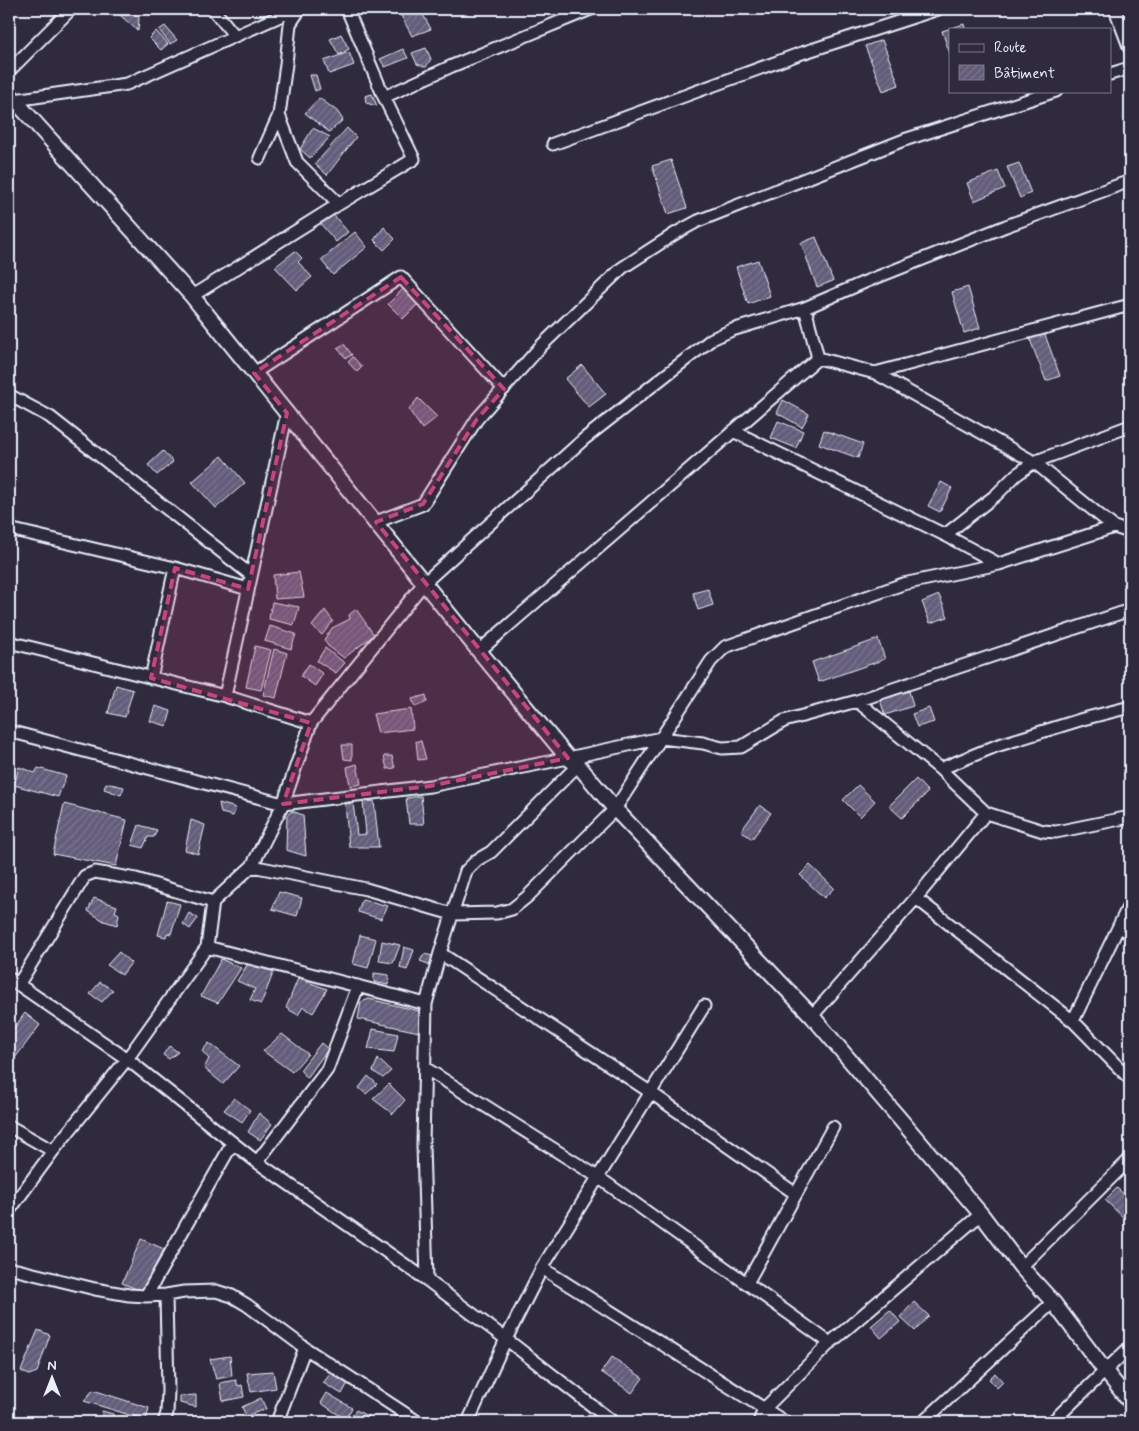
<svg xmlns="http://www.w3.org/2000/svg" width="1139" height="1431" font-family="Mynerve,sans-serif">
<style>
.building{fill:url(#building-hatch);stroke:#e8f1f8}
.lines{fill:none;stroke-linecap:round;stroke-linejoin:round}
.minor-casing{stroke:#e8f1f8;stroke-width:15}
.tertiary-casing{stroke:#e8f1f8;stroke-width:18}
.minor{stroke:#2f2a3d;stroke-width:11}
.tertiary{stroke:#2f2a3d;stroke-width:14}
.marked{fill:#ca437a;fill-opacity:0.2;stroke:#ca437a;stroke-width:4;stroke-dasharray:10 6;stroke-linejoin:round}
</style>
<defs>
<pattern id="building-hatch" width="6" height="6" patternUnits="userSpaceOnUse" patternTransform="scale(1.25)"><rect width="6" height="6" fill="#635c7a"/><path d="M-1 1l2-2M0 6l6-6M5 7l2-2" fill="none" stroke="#79748e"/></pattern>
</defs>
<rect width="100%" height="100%" fill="#2f2a3d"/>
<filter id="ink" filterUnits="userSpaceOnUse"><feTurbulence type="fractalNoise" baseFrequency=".02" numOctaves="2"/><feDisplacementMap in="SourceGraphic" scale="10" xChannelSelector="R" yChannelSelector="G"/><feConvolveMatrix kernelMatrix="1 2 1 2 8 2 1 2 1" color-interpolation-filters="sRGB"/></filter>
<g filter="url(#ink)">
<path class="building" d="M113,9H130L139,18L138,31Z
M406,9H420L431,29L412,36L399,12Z
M964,24L965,29H950V54L942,31Z
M165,26L177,40L170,44L159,30Z
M156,31L168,44L161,50L149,38Z
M341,34L349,49L339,55L330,39Z
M882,40L899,85L883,91L865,46Z
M426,48L431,59L426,67L417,64L412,53Z
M403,49L408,58L385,67L380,59Z
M349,52L354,65L329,74L324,61Z
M310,75H316L320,89L315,91Z
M372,94L377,106L366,103L365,96Z
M319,98L337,111L343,120L329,132L305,113Z
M313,128L330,137L310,158L300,149Z
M347,128L356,137L327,175L315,164Z
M671,160L687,208L668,214L652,166Z
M1019,163L1031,193L1020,198L1007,167Z
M998,171L1005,188L974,201L967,183Z
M332,213L348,232L336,242L320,223Z
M384,227L395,239L384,250L374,240Z
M355,232L367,247L333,275L321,260Z
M816,237L833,281L817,287L801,243Z
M295,251L302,258L298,262L312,277L297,290L275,267Z
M758,260L770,296L748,304L736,267Z
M968,287L980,328L964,333L952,292Z
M403,289L418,304L403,319L388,304Z
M1044,332L1060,376L1046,381L1029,337Z
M344,344L352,355L346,358L337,348Z
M353,357L362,367L357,372L348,362Z
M582,365L606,394L589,407L565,379Z
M418,398L437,417L422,429L409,410Z
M783,400L809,414L802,427L777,413Z
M778,421L803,431L796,448L771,438Z
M824,430L863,444L858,458L819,444Z
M163,451L173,462L157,475L148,465Z
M222,456L245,483L216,508L192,482Z
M941,482L952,488L940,512L928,506Z
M299,572L304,597L275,599L273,575Z
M708,589L713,605L698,610L693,593Z
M939,595L948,617L930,623L922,602Z
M272,602L299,607L294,625L269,619Z
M356,609L374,635L344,658L328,646L324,640L332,628L350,619L349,615Z
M325,610L333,621L322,635L312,626Z
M270,626L296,634L291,649L265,641Z
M878,639L885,659L819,682L812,662Z
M255,646L271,650L261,690L246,687Z
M325,648L345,663L336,673L317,661Z
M274,649L287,653L276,698L263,695Z
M309,664L323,674L315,686L301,676Z
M116,685L133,690L125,717L108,713Z
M909,691L913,706L885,715L880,700Z
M426,695L427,702L415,707L412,699Z
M155,706L171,711L167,726L150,721Z
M929,708L934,722L917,727L912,714Z
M411,709L413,729L378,733L373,714Z
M416,741H421L426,759L418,760Z
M342,745H352V760L344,759Z
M384,756H392L395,768L387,769Z
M357,764L361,784L350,786L347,767Z
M19,767L35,773L38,768L66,776L58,797L14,785Z
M916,779L928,792L902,818L889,806Z
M106,783L124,787L121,795L104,789Z
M858,785L875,801L860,817L843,800Z
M421,796L424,824H409L406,798Z
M374,801L379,847H349L345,804L353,803L357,835L366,834L363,802Z
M219,803L236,808L233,816L221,813Z
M64,804L127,820L116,866L53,854Z
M760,805L771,813L752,839L741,831Z
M292,811L303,815L306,856L286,850L287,815Z
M191,820L205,825L198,854L185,850Z
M139,825L157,830L154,837H148L143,848L132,845Z
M810,865L834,888L824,898L800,875Z
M279,892L302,898L297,916L272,909Z
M94,898L117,906L115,912L119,914L117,925L104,921L88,911Z
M362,899L388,906L381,919L358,912Z
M167,901L180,904L171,934L167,933L166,937L158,935Z
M189,913L198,918L190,929L183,924Z
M360,935L376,939L368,968L353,964Z
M382,941L400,945L393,963L379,961Z
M404,947L414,950L407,970L400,968Z
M119,952L131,963L122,975L107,965Z
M424,954L437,957L431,965L420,961Z
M221,959L241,968L218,1003L201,996Z
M249,962L274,971L261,1004L250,1000L255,989L237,981Z
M374,973L389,975L388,985L374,982Z
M299,976L307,978L305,981L327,989L313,1013L303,1007L298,1015L286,1008Z
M100,982L113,990L102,1002L90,994Z
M369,999L419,1011L421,1018L419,1032L358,1019L361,1002Z
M25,1013L40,1025L15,1058L9,1053V1035Z
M373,1029L398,1034L394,1052L368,1049Z
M282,1034L308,1054L292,1072L263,1051Z
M209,1043L239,1066L223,1084L204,1068L209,1059L202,1051Z
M321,1043L328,1049L307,1078L300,1070Z
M169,1046L178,1052L169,1059L163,1055Z
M378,1059L391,1071L383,1078L373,1071Z
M368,1076L377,1084L366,1094L359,1088Z
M389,1084L405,1100L393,1114L373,1099Z
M234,1098L250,1110L242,1122L224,1110Z
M259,1113L272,1124L260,1140L248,1132Z
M1117,1188L1130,1200V1224L1105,1200Z
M141,1239L164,1249L146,1293L122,1283Z
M914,1302L929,1316L915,1331L900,1317Z
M890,1310L900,1322L881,1338L871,1326Z
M38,1330L50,1335L37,1372L29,1375L21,1371Z
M230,1356L232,1376L216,1379L210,1359Z
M612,1357L643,1378L632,1393L601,1372Z
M273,1371L276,1388L251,1392L247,1373Z
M331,1373L348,1383L342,1394L323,1383Z
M995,1373L1003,1382L997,1388L989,1379Z
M236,1380L238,1386L242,1385L244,1397L223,1401L220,1383Z
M93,1390L149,1408L146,1420L84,1401Z
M327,1393L352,1408L345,1419L321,1403Z
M196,1395V1407L180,1403V1396Z
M261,1398L266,1409L246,1416L242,1407Z
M356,1410L378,1422H348Z
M102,1411L113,1414L114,1422H102Z"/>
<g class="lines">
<g class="minor-casing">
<path id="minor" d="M213,9L235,36
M1115,9L1130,49
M9,71L71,9
M1110,74L1130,68
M384,97L452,66L591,9
M9,102L14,100L127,84L296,9
M279,115L297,162L339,204
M553,144L799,54L938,9
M260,158L279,115L286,64L290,24L300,9
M192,296L339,204L414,159L384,97L347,9
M805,308L818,358
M818,358L875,373L1034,462L1114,527L1130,532
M254,373L401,277L504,389
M875,373L1130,305
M9,395L50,417L251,575
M733,431L945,535L999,564
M376,522L423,504L477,419L541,346L622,268L676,233L698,221L904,140L1056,91
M9,529L175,568L248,589
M945,535L996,495L1016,475L1034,462L1130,426
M9,642L225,696L311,723
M479,651L818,358
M151,678L175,568
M225,696L287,413
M857,701L940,769L986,813L1043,831L1056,832L1130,817
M9,731L283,804L430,786L568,758L661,738L703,743L722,748L741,747L784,721L857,701L1130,610
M940,769L996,746L1083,719L1130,707
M252,866L366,889L452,914L497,913L512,909L527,897L615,809L711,661L725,647L903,584L999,564L1114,527
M916,898L1073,1021L1130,1079
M1120,926L1130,934
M207,947L426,1004
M440,953L650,1092L796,1194
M9,978L127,1059L257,1162L427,1280L506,1339L613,1422
M18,985L85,876L95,872L136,879L213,902
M812,1016L916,898L986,813
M1073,1021L1130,903
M425,1068L598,1177L830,1343
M9,1126L53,1151L127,1059L207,947L213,902L252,866L283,804L311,723L424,583L584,439L712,339L732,330L805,308L865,282L1006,226L1130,181
M257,1162L327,1070L358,986
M9,1211L53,1151
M1021,1267L1130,1159
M9,1268L95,1289L129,1295L146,1296L166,1295L184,1292L216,1291L232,1296L247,1305L305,1348L418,1422
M542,1268L785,1422
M427,1280L423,1145L426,1004L440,953L466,871L477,860L491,852L578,765
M747,1283L833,1127
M146,1296L232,1144
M164,1422L167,1413L168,1391L166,1295
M277,1422L305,1348
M468,1422L506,1339L542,1268L704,1006
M759,1422L764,1409L830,1343L981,1214
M923,1422L1053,1302
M1052,1422L1130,1347"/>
</g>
<g class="tertiary-casing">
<path id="tertiary" d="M9,94L192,296L479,651L568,758L578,765L615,809L812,1016L981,1214L1021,1267L1053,1302L1106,1372L1130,1402"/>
</g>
<use href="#minor" class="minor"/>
<use href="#tertiary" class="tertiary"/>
</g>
</g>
<path class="marked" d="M401,277L504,389L477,419L423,504L376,522L568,758L430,786L283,804L311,723L151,678L175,568L248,589L287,413L254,373Z"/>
<rect width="1139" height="1431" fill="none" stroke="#2f2a3d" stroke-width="30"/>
<rect x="15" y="15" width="1109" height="1401" fill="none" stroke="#e8f1f8" stroke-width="2" filter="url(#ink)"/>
<rect x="949" y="28" width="162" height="65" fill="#2f2a3d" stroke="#797a88"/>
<rect x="959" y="44" width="25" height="8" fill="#2f2a3d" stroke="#797a88"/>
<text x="994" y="52" font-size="15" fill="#e8f1f8">Route</text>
<rect x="959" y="65" width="25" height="15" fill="url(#building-hatch)" stroke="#797a88"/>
<text x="994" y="78" font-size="15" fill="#e8f1f8">Bâtiment</text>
<g transform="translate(52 1378)" stroke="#2f2a3d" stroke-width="4" paint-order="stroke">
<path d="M0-4L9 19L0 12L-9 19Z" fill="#e8f1f8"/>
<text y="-8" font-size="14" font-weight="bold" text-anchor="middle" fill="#e8f1f8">N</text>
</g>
</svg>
